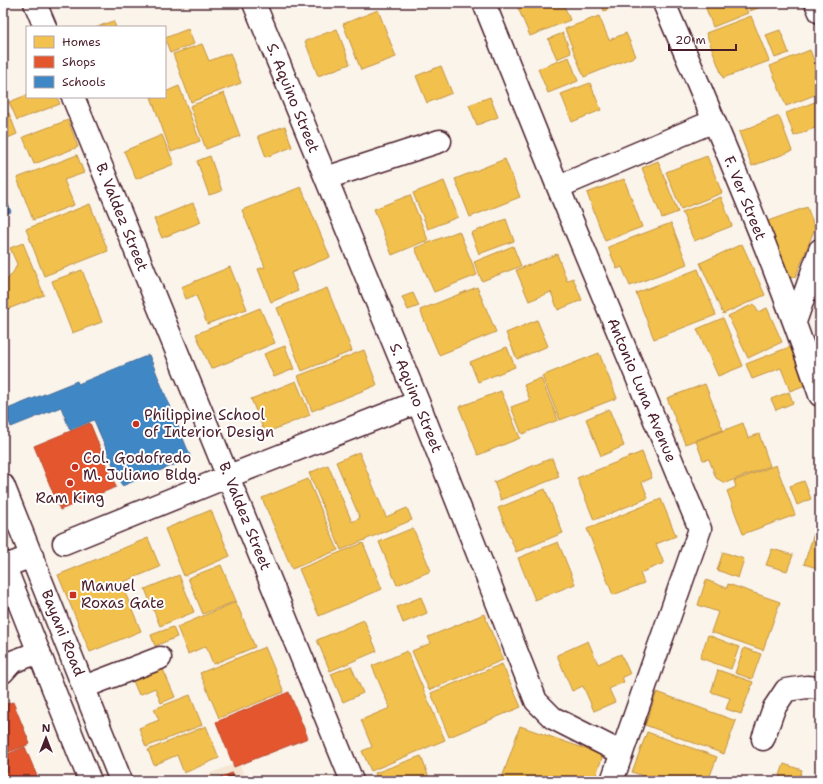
<svg xmlns="http://www.w3.org/2000/svg" width="823" height="784" font-family="'Shantell Sans',sans-serif">
<style>
.built{fill:#f4e6d2}
.homes{fill:#f2c14e;stroke:#c09044}
.shops{fill:#e4572e;stroke:#b6462d}
.schools{fill:#3f88c5;stroke:#426897}
.lines{fill:none;stroke-linecap:round;stroke-linejoin:round}
.minor-casing{stroke:#4a1f2b;stroke-width:25}
.major-casing{stroke:#4a1f2b;stroke-width:25}
.minor{stroke:#fff;stroke-width:22}
.major{stroke:#fff;stroke-width:22}
.poi-dot{fill:#c8321e;stroke:#fff;stroke-width:1.5}
.labels{text-anchor:middle;dominant-baseline:central;stroke-width:4;stroke-linejoin:round;paint-order:stroke}
.street-label{font-size:15px;fill:#4a1f2b;stroke:#fff}
.poi-label{font-size:15px;fill:#4a1f2b;stroke:#fff;text-anchor:start}
</style>
<rect width="100%" height="100%" fill="#faf4eb"/>
<filter id="ink" filterUnits="userSpaceOnUse"><feTurbulence type="fractalNoise" baseFrequency=".025" numOctaves="2"/><feDisplacementMap in="SourceGraphic" scale="8" xChannelSelector="R" yChannelSelector="G"/><feConvolveMatrix kernelMatrix="1 2 1 2 8 2 1 2 1" color-interpolation-filters="sRGB"/></filter>
<g filter="url(#ink)">
<path class="built" d="M239,762L246,781H191Z"/>
<path class="homes" d="M516,3H563L570,20L530,36Z
M601,3H623L604,11Z
M704,3H744L748,13L713,27Z
M747,3H771L750,11Z
M378,10L396,57L361,70L343,24Z
M599,16L609,40L626,33L636,56L584,77L565,29Z
M751,16L769,61L723,78L706,33Z
M113,21L116,27H97Z
M188,29L194,44L170,53L165,38Z
M337,29L350,64L318,76L305,41Z
M780,30L789,53L775,58L766,35Z
M563,33L571,53L557,59L548,39Z
M202,44L209,61L230,53L241,83L191,102L173,54Z
M810,50L820,76V93L786,106L770,66Z
M569,57L578,81L548,93L538,69Z
M441,66L452,93L427,103L416,76Z
M590,83L601,110L572,122L561,94Z
M179,86L200,141L171,152L151,97H165V92Z
M224,93L240,136L206,149L190,106Z
M27,95V97H57L60,104L17,120L9,102Z
M490,97L498,117L477,125L469,105Z
M820,100V126L794,136L786,113Z
M9,113L17,134L3,140V115Z
M779,116L792,151L752,166L739,132Z
M68,120L78,147L34,164L23,137Z
M285,126L292,147L266,157L258,136Z
M162,135L174,164L136,179L124,151Z
M77,155L84,173L64,180L74,205L33,220L17,178Z
M210,156L222,191L209,195L197,161Z
M707,156L722,193L681,209L666,172Z
M505,159L520,197L470,217L455,179Z
M658,161L678,212L662,218L642,168Z
M624,179L642,227L605,241L587,193Z
M444,181L458,217L428,229L413,193Z
M301,187L330,257L291,273L298,291L271,302L258,269L265,267L242,210Z
M410,195L428,240L392,255L374,209Z
M721,197L732,226L694,241L682,212Z
M193,203L201,222L162,238L154,219Z
M90,204L108,251L44,276L26,229Z
M807,207L815,228L796,276L786,280L765,222Z
M506,219L514,241L479,254L471,233Z
M671,223L687,264L630,286L622,267L617,269L608,247Z
M459,231L477,275L434,292L415,248Z
M23,243L44,295L3,311V281L8,279L14,271L17,264L10,248Z
M742,244L765,295L723,314L700,263Z
M513,246L521,266L482,281L474,262Z
M557,254L567,281L573,278L582,300L558,310L551,292L529,301L516,270Z
M230,267L247,309L207,324L196,295L186,299L181,287Z
M698,269L716,315L654,339L636,293Z
M82,270L102,322L72,333L52,281Z
M477,287L496,332L439,355L420,310Z
M327,288L352,351L302,371L277,308Z
M413,293L419,306L408,310L402,297Z
M754,304L758,312L767,308L782,342L748,358L728,316Z
M260,308L275,343L211,369L196,334Z
M723,318L743,366L718,376L697,329Z
M537,320L548,346L517,359L506,333Z
M285,346L294,369L274,377L264,354Z
M792,346L808,384L790,391L781,368L752,379L746,364Z
M507,347L515,367L478,382L470,362Z
M364,350L377,385L312,411L298,376Z
M599,353L617,398L560,420L542,376Z
M541,378L558,420L522,434L511,407L530,400L524,385Z
M296,381L310,415L265,433L251,399Z
M705,384L723,430L685,444L667,398Z
M501,391L520,438L478,455L459,407Z
M789,392L793,403L776,410L771,399Z
M609,409L624,446L601,456L586,419Z
M743,423L748,438L759,434L770,466L725,483L716,478L709,459L703,460L696,441Z
M359,452L386,517L407,508L412,520L341,550L309,473L328,465L352,522L360,518L336,462Z
M642,452L652,478L642,482L648,498L594,520L577,478Z
M552,458L559,477L501,500L494,482Z
M776,465L795,515L743,534L727,491L736,487L734,481Z
M308,479L338,550L292,569L262,498Z
M804,481L811,499L797,505L790,486Z
M545,489L563,533L516,552L498,508Z
M661,499L676,536L656,544L664,563L640,573L644,583L613,595L587,529Z
M211,510L230,556L184,576L165,529Z
M820,515V569L804,564Z
M413,528L431,571L397,585L379,542Z
M148,538L160,567L121,583L141,631L90,652L58,575Z
M558,542L575,584L535,600L518,558Z
M363,543L382,589L319,616L299,569Z
M772,549L793,555L787,571L766,565Z
M723,552L744,559L738,578L717,570Z
M221,565L236,601L203,614L188,578Z
M179,575L194,612L160,626L145,589Z
M706,580L727,588L728,584L780,602L763,650L711,632L718,612L698,605Z
M421,597L427,613L403,623L397,607Z
M236,602L255,647L213,664L206,646L188,654L177,627Z
M484,614L503,660L429,690L412,651L431,643L428,637Z
M364,620L377,651L330,671L317,640Z
M173,627L177,637L155,646L151,635Z
M708,635L739,647L731,669L700,658Z
M588,641L598,664L621,654L630,674L622,677L624,682L609,689L615,702L594,711L583,686L572,691L557,655Z
M265,647L284,692L219,718L200,673Z
M744,648L761,654L752,679L735,673Z
M407,651L445,740L371,771L362,751L372,747L361,720L390,708L372,666Z
M502,664L521,707L449,737L431,693Z
M351,666L363,693L343,702L331,674Z
M162,667L175,697L161,703L155,688L139,695L130,674Z
M718,670L753,682L741,714L726,709L730,698L711,692Z
M657,692L736,721L724,754L645,725Z
M190,695L202,725L146,747L139,728L159,720L154,709Z
M206,726L219,758L184,773L177,755L154,765L148,750Z
M520,726L603,755L594,781H501Z
M647,732L717,757L708,781H657L632,772Z
M421,756L430,781H378L375,773Z
M784,764L802,770L798,781H778Z"/>
<path class="shops" d="M90,423L116,487L60,510L34,446Z
M289,692L308,738L234,767L216,722Z
M13,702L30,744L3,754V705Z
M25,747L39,781H3V756Z
M232,773L235,781H211Z"/>
<path class="schools" d="M3,191L11,212L3,215Z
M149,355L191,458L122,486L94,420L70,430L61,407L11,427L5,410L77,381L78,384Z"/>
<g class="lines">
<g class="minor-casing">
<path id="minor" d="M35,3L45,27
M254,3L418,402L536,701L553,718L622,753
M484,3L558,187L700,529L612,781
M664,3C719,132 775,262 820,395
M816,3L820,12
M73,97L352,781
M326,178L440,141
M558,187L714,121
M795,322L820,250
M64,543L229,476L418,402
M3,567L32,556
M3,672L12,662L39,652
M84,687L160,658
M763,739L774,708L786,690L807,687L820,688"/>
</g>
<g class="major-casing">
<path id="major" d="M3,485L121,781
M3,562L90,781"/>
</g>
<use href="#minor" class="minor"/>
<use href="#major" class="major"/>
</g>
</g>
<g class="poi-dot">
<circle cx="136" cy="424" r="4"/>
<circle cx="75" cy="467" r="4"/>
<circle cx="70" cy="483" r="4"/>
<rect x="69" y="591" width="8" height="8" rx="2"/>
</g>
<g class="labels">
<g class="street-label">
<text transform="translate(293 98) rotate(68)">S. Aquino Street</text>
<text transform="translate(745 198) rotate(68)">F. Ver Street</text>
<text transform="translate(122 217) rotate(68)">B. Valdez Street</text>
<text transform="translate(642 390) rotate(67)">Antonio Luna Avenue</text>
<text transform="translate(416 398) rotate(68)">S. Aquino Street</text>
<text transform="translate(245 516) rotate(68)">B. Valdez Street</text>
<text transform="translate(63 633) rotate(68)">Bayani Road</text>
</g>
<g class="poi-label">
<text x="144" y="415">Philippine School<tspan x="144" dy="17">of Interior Design</tspan></text>
<text x="83" y="458">Col. Godofredo<tspan x="83" dy="17">M. Juliano Bldg.</tspan></text>
<text x="70" y="498" text-anchor="middle">Ram King</text>
<text x="81" y="586">Manuel<tspan x="81" dy="17">Roxas Gate</tspan></text>
</g>
</g>
<rect width="823" height="784" fill="none" stroke="#fff" stroke-width="16"/>
<rect x="8" y="8" width="807" height="768" fill="none" stroke="#4a1f2b" stroke-width="1.5" filter="url(#ink)"/>
<rect x="26" y="26" width="140" height="72" fill="#ffffff" stroke="#b7a5aa"/>
<rect x="34" y="36" width="20" height="12" fill="#f2c14e" stroke="#b7a5aa"/>
<text x="62" y="46" font-size="12" fill="#4a1f2b">Homes</text>
<rect x="34" y="56" width="20" height="12" fill="#e4572e" stroke="#b7a5aa"/>
<text x="62" y="66" font-size="12" fill="#4a1f2b">Shops</text>
<rect x="34" y="76" width="20" height="12" fill="#3f88c5" stroke="#b7a5aa"/>
<text x="62" y="86" font-size="12" fill="#4a1f2b">Schools</text>
<g transform="translate(46 738)" stroke="#ffffff" stroke-width="3" paint-order="stroke">
<path d="M0-3L7 15L0 10L-7 15Z" fill="#4a1f2b"/>
<text y="-6" font-size="11" font-weight="bold" text-anchor="middle" fill="#4a1f2b">N</text>
</g>
<path d="M669 44v6h67v-6" fill="none" stroke="#4a1f2b" stroke-width="2"/>
<text x="675" y="44" font-size="12" fill="#4a1f2b" stroke="#ffffff" stroke-width="3" paint-order="stroke">20 m</text>
</svg>
